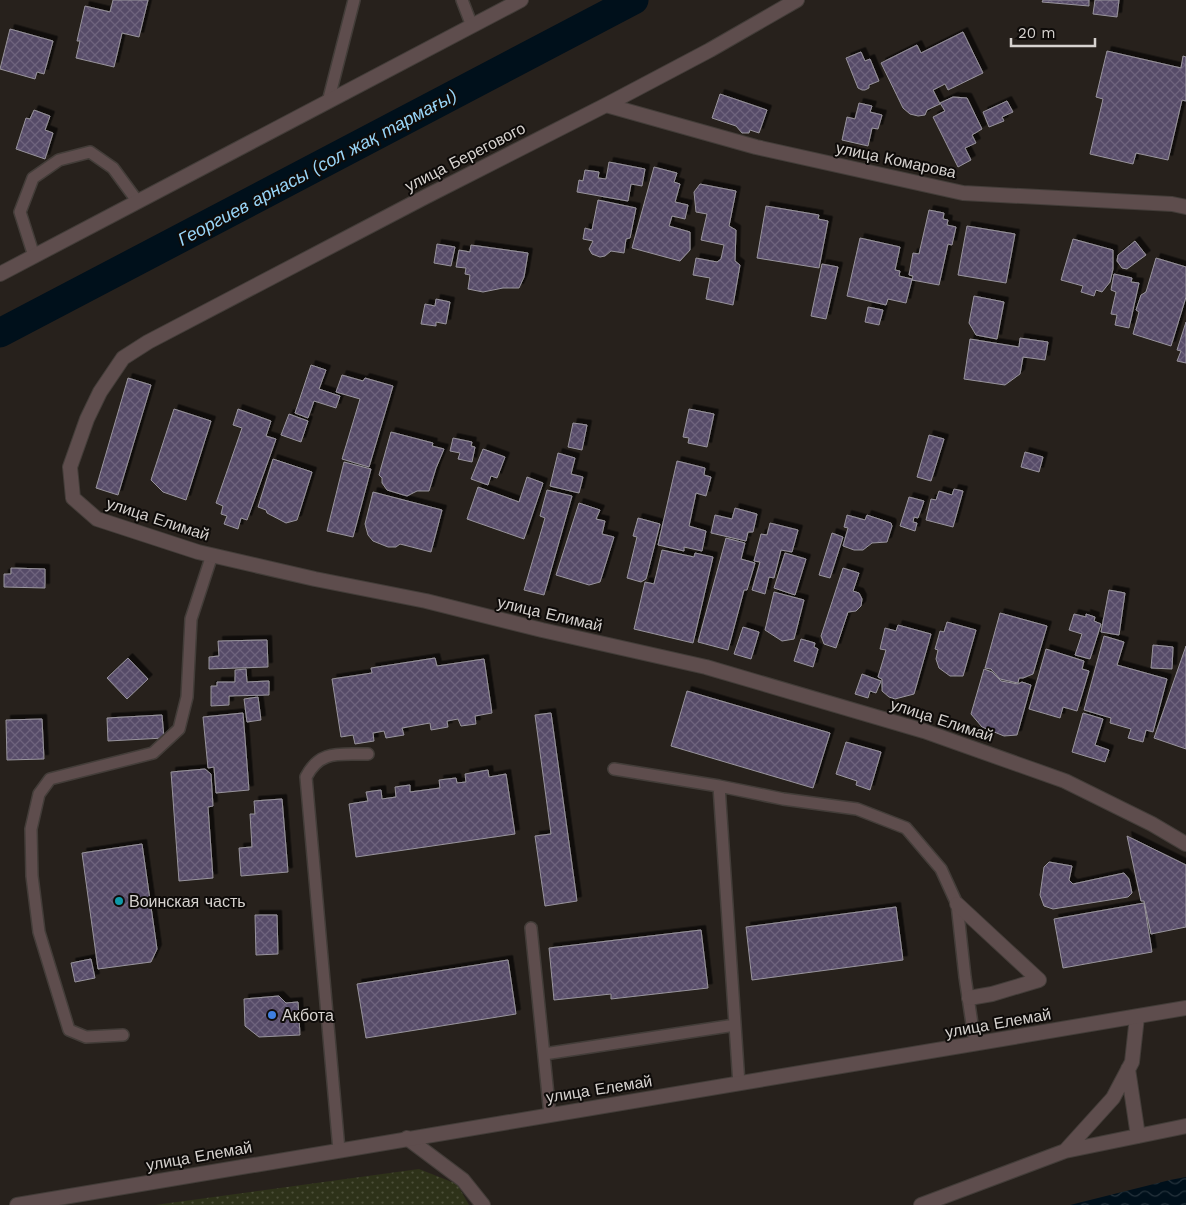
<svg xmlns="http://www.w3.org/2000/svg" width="1186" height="1205" font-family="'Work Sans',sans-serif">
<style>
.grass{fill:url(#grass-dots)}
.water{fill:url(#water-waves)}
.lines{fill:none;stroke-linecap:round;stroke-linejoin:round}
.canal{stroke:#00101b;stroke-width:29}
.building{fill:url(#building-cross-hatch);stroke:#98949c;filter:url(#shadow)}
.service-casing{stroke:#433d39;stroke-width:14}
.minor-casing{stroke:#433d39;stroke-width:16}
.tertiary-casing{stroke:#433d39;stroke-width:16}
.service{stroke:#5e4d4d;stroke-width:11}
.minor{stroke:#5e4d4d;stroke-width:14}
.tertiary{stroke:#5e4d4d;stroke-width:14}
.culture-dot{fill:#0f9aa8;stroke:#0e0b09;stroke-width:2}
.shop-dot{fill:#3f7fe0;stroke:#0e0b09;stroke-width:2}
.labels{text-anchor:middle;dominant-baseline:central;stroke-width:4;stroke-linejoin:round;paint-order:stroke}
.street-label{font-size:16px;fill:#d6d2cf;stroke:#0e0b09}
.poi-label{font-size:16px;fill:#d6d2cf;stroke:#0e0b09;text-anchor:start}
.water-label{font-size:18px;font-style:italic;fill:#99d6f9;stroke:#0e0b09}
</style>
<defs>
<pattern id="grass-dots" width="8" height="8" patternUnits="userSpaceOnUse" patternTransform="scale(1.25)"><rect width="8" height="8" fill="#2e3219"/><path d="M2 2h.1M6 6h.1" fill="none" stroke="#4c4f39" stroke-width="1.8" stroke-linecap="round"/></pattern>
<pattern id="water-waves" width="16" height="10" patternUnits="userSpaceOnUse" patternTransform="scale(1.25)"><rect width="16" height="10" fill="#00101b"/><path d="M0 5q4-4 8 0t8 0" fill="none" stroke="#24323b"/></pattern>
<pattern id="building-cross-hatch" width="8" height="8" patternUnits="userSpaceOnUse" patternTransform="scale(1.25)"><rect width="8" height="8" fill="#574b68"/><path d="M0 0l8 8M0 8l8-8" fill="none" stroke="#6e647d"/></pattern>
<filter id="shadow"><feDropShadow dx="4.5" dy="-4.5" stdDeviation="0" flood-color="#0009"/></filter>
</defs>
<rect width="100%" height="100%" fill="#27211c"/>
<path class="grass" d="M419,1169L457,1184L469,1205H155Z"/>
<path class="water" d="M1186,1177V1205H1070L1170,1180Z"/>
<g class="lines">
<path class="canal" d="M0,333L634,0"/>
</g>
<path class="building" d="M113,0H148L139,37L122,33L114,67L76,58L80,41H77L85,6L110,12Z
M1043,0H1089V6L1042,2Z
M1095,0H1119L1117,17L1093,14Z
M10,29L53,41L44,74L37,72L35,79L0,69Z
M963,32L983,73L948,90L945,84L933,90L940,104L927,110L925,115L918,116L910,114L903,108L881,63L917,45L921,53Z
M1107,51L1181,68L1183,56L1186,57V101L1182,100L1168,160L1136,153L1133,164L1090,154L1103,99L1096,97Z
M861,52L865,61L870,59L879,81L869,85V88L865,90H862L858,88L846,58Z
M720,94L767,110L759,133L750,130L749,133H742L736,126L712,118Z
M953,97L967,98L982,129L972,135L976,143L965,148L971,160L958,167L933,117L945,111L940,103Z
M1007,101L1013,112L1002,117L1004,121L989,127L983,112Z
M859,103L872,106L870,112L882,115L878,129L872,128L868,146L842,140L847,117L855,119Z
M34,110L50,116L45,130L53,133L45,159L16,149L26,118L30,119Z
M609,162L645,169L642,186L631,184L628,201L577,192L579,180L583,181L585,170L599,172L598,178L606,179Z
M654,167L677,173L674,182L680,184L675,202L688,205L685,219L672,216L669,226L690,232V250L680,261L632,248Z
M700,184L736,191L729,226L736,230L735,261L740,265L733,305L706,299L710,278L693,275L696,258L717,262L721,259L724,245L701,240L707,214L696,212L694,192Z
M598,200L636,208L630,238L626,239L624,253L611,251L605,256L600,257L592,254L589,249L593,241L583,239L585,228L592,230Z
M766,206L819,215L818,219L828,221L819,268L757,258Z
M929,210L944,213L943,219L948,220L947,225L956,227L952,245L948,244L939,285L912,280L913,276L909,275L913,253L919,254Z
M967,226L1015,234L1006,283L958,275Z
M860,238L900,247L895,270L900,271L899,276L912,279L906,303L888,299L886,305L847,296Z
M1073,239L1113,250V269L1110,282L1102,292L1096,290L1094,296L1081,292L1083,286L1061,280Z
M1135,241L1146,255L1127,269L1122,268L1117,261L1118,255Z
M437,244L455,247L451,266L434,263Z
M471,245L528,253L524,277L519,288H503L483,292L468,289L470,275L465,274L466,268L456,267L459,250L470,252Z
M1156,258L1186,267V297L1171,346L1133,334L1139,312L1136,310L1141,295L1146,292Z
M822,264L838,267L826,319L811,316Z
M1114,274L1132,278L1131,282L1139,283L1129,328L1115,325L1117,315L1111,314L1116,292L1111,290Z
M974,296L1004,302L997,339L976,335L969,323Z
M436,299L450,302L446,324L436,322V326L421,324L425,304L435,306Z
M868,307L883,310L879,325L865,322Z
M1186,322V363L1177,361L1181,351L1177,350Z
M1020,338L1048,342L1045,360L1023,357L1020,374L1005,385L964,379L970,339L1019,347Z
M311,365L326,370L319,389L340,396L336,408L314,401L308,418L295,413Z
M342,375L363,381L365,378L393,386L369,467L342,459L360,399L336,392Z
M128,378L151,385L118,495L96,488Z
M174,409L211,421L186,500L163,492L151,480Z
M238,409L271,421L266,436L276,439L247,520L241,518L238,529L224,524L227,516L221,514L223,506L216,503L242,428L233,425Z
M689,409L714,414L707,447L688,443L689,438L683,437Z
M289,414L308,421L301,442L281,435Z
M573,423L587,425L582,450L568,447Z
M391,432L433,443L432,446L444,449L436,468L429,491H417L407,496L387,490L382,483V478L379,475Z
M929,435L944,439L931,481L917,477Z
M453,438L472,442L471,446L475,447L472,462L458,459L460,453L450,451Z
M483,449L505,457L497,478L491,476L488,485L471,479Z
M1025,452L1043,457L1039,472L1021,467Z
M558,453L575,458L571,474L583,477L579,493L550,486Z
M273,459L312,472L297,520L286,523L267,513L266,510L258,507Z
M677,461L705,468L704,475L711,477L706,496L696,493L689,526L706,531L702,551L684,547V551L658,545Z
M344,462L371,469L353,537L327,531Z
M527,477L543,483L524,539L467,519L478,487L519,502Z
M954,489L963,491L953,527L926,520L931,499L936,500L939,491L952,495Z
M547,490L572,496L544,595L524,590L545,518L540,516Z
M373,492L442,510L431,552L400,544L396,547H388L373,541L368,535L365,524Z
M909,497L924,501L918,518L914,517L913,522L917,523L915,531L900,526Z
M579,503L600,510L596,519L605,521L602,534L614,537L600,582L589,585L556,575Z
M735,508L757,514L753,532H748L746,541L711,533L715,515L732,519Z
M847,515L865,520L867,515L891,523L892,526L887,542L872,543L863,550H854L843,546L848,528L844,527Z
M638,518L660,524L646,579L641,582L627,578L637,537L633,536Z
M770,523L798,530L792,552L781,550L774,578L769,577L765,594L752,590L760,562L754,561L761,534L767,535Z
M832,533L843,537L830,578L819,575Z
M726,538L745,543L741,559L755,563L747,590H744L728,650L698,642Z
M662,550L694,557L695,553L713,557L693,643L634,629L645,582L654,584Z
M785,553L806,559L795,595L774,588Z
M11,568L45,569V588L4,587V574H11Z
M843,568L859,573L853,591L859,593L862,599L861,606L856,611L848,612L836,648L824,644L821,636Z
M1109,590L1125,593L1119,635L1101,632Z
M774,592L804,600L794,639L782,641L765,630Z
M1000,613L1047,626L1033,674L1023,678H1019L1018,683L1000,679L991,669L985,668Z
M1074,614L1086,617V614L1095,617L1094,621L1101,624L1090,659L1075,655L1082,634L1069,630Z
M947,622L976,630L963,676H950L939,668L936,659L938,650L935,649L940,631L944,632Z
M898,625L931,634L914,694L895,699L889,697L882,691V679L878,677L886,650L880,649L885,628L896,631Z
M743,627L759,632L751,659L734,654Z
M1104,636L1124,642L1117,665L1167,679L1153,732L1146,730L1143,742L1128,738L1131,729L1110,723L1111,718L1084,710Z
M801,639L815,643L814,647L818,649L813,667L794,661Z
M267,640L268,667L209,669V657L219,656L218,641Z
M1153,645L1173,647L1172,669L1151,668Z
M1186,646V749L1154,738Z
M1046,649L1084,661L1082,669L1089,671L1077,711L1063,707L1060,718L1029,709Z
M128,658L148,679L127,699L107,678Z
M435,658L437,666L484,659L492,713L475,716L476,724L461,726L458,719L447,721L448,727L431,730L430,723L402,728L404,735L386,738L384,731L373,733L374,741L355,744L353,735L341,737L332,679L372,673L371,668Z
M246,669L247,682L269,681V695L229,696V705L211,706V686H217V682H235V670Z
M984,669L992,672L1001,681L1018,684L1022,682L1031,685L1017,735L1004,736L982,727L971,714Z
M862,674L881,681L876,693L870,691L868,698L855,694Z
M687,691L830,733L813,788L671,746Z
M258,697L261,720L247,722L244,699Z
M243,713L249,790L216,793L214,767L208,768L203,717Z
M551,713L577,901L545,906L535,836L551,834L535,715Z
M1083,713L1103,719L1095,745L1109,750L1105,762L1072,752Z
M162,715L164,738L108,741L107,718Z
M42,719L44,759L7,760L6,720Z
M846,742L881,752L870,790L856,785L857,781L836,774Z
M205,769L211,774L213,806L208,807L213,878L179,881L171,772Z
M488,770L489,777L506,774L515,834L356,857L349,804L368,801L366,792L381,790L382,799L396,797L395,787L410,785V792L440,788L439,780L456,778L457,783L466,782L465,774Z
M282,799L288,872L241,876L239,848L252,847L250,814H255L254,801Z
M1127,836L1186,865V927L1151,934L1144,901H1141Z
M142,844L157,949L151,962L98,969L82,853Z
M1049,862L1072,866L1069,880L1073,884L1124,873L1129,879L1132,893L1128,897L1053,909L1044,906L1040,895L1044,867Z
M1144,903L1152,952L1063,968L1054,919Z
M896,907L903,960L752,980L746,927Z
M255,915H277L278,954L256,955Z
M701,930L708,988L611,999V994L554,1000L549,948Z
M91,959L95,978L75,982L71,963Z
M508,960L516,1014L366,1038L357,984Z
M279,996L286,1003L298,1002L300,1035L259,1037L245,1026L244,999Z"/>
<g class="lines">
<g class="service-casing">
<path id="service" d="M462,0L472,26
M328,102L354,0
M34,256L20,212L33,178L59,160L90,152L113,168L138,202
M614,769L719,786L783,799L857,809L906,828L941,869L957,904L965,977L975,1044
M719,786L739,1084
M531,928L550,1115
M123,1035L86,1037L69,1030L39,932L32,876L31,829L39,794L50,779L153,753L179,729L187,697L191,619L212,555
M544,1054L735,1025
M339,1150L306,777C320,749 340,755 368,754"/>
</g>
<g class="minor-casing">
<path id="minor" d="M797,0L710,50L606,105L425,197L148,342L123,358L100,392L87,419L70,467L73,498L97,519L198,552L315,579L426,601L542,630L706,667L924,731L1065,781L1152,824L1186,844
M606,105L756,147L963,193L1172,204L1186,207
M0,274L521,0
M957,904L1039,980
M969,998L992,994L1039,980
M1128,1069L1138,1136
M407,1138L463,1180L483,1205
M1065,1151L1113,1098L1132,1062L1137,1017
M921,1205L1065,1151L1186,1126"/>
</g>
<g class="tertiary-casing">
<path id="tertiary" d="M17,1205L1186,1008"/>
</g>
<use href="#service" class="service"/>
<use href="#minor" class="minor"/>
<use href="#tertiary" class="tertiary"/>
</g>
<circle class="culture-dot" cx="119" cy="901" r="5"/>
<circle class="shop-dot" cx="272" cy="1015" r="5"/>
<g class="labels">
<g class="street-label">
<text transform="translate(465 157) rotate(-27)">улица Берегового</text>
<text transform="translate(896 160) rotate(12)">улица Комарова</text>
<text transform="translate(158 519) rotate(18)">улица Елимай</text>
<text transform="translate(550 614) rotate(13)">улица Елимай</text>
<text transform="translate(942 720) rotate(18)">улица Елимай</text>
<text transform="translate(998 1023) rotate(-10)">улица Елемай</text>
<text transform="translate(599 1089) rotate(-9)">улица Елемай</text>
<text transform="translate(199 1156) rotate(-10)">улица Елемай</text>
</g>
<g class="poi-label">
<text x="129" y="901">Воинская часть</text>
<text x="282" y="1015">Акбота</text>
</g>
<g class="water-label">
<text transform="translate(317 167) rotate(-28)">Георгиев арнасы (сол жақ тармағы)</text>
</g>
</g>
<path d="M1011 38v8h84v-8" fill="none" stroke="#d6d2cf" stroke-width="2.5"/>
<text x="1018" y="38" font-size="15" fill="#d6d2cf" stroke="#0e0b09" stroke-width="4" paint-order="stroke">20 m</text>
</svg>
